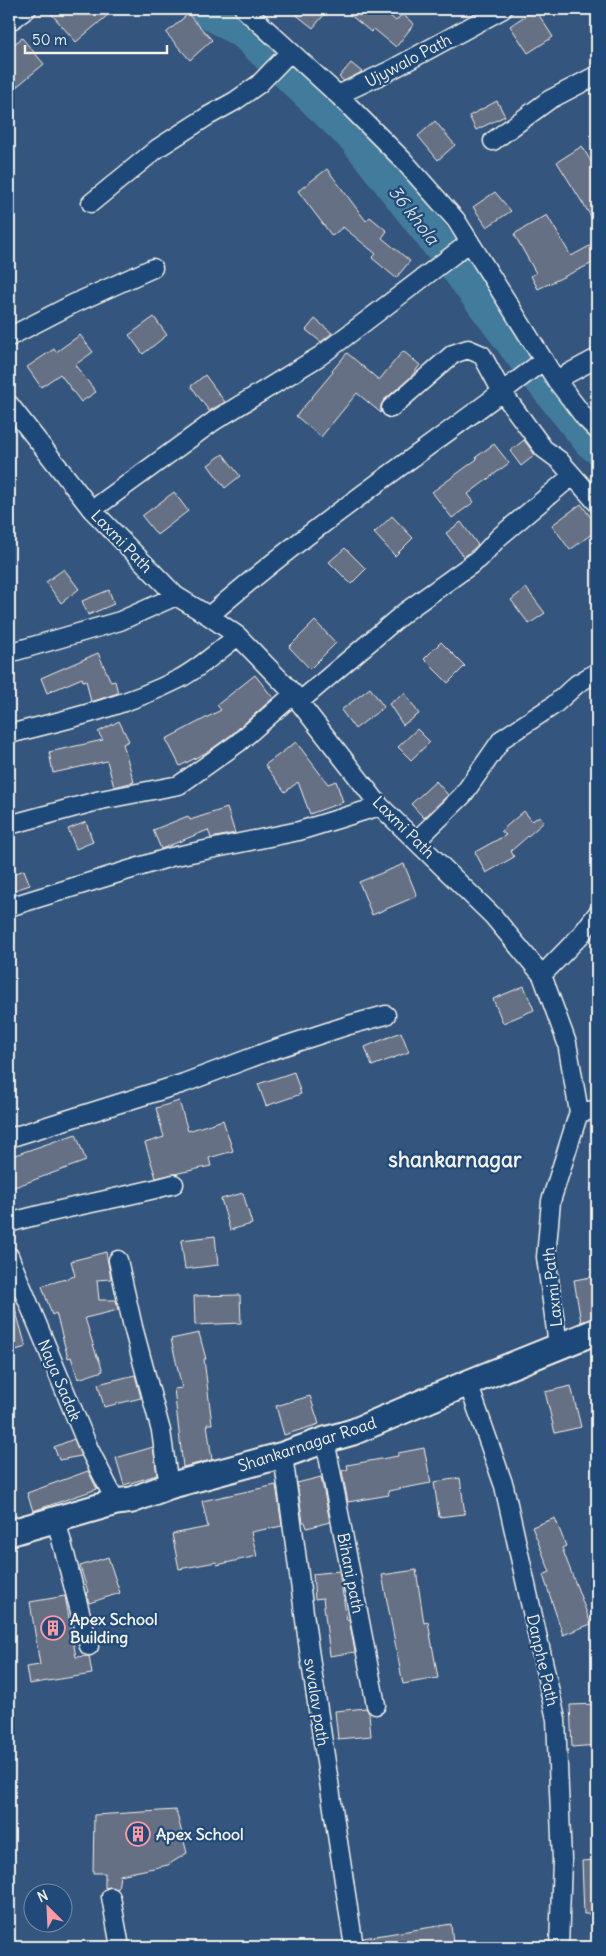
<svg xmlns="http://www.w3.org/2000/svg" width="606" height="1956" font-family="Delius,sans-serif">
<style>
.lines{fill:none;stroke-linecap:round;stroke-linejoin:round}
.river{stroke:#437b9c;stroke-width:34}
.building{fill:#667085;stroke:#f4f1e8}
.street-casing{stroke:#f4f1e8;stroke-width:21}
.secondary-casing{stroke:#f4f1e8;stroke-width:29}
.street{stroke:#1f4a7a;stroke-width:18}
.secondary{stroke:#1f4a7a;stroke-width:25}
.labels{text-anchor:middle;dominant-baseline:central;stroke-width:4.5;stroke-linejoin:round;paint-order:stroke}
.street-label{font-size:16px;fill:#f4f1e8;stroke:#1f4a7a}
.poi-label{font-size:16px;font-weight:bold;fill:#f4f1e8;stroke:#1f4a7a;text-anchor:start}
.water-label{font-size:18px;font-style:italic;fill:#d9dfdd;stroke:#1f4a7a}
.district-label{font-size:21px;font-weight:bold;fill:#f4f1e8;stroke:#1f4a7a}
</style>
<rect width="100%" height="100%" fill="#34557d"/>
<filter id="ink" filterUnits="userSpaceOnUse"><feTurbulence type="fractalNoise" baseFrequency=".02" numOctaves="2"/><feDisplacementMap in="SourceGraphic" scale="10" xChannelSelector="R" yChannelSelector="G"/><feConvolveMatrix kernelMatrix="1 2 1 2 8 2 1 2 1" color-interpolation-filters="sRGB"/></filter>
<g filter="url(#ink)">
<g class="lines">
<path class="river" d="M204,9L245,33L356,139L454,264L534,371L591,442L597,447"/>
</g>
<path class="building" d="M47,9H115L76,42Z
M289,9H329L313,28Z
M343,9H382L396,21L402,14L414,24L396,47L374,29L371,32Z
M535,9L553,37L528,53L510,26Z
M188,14L212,40L190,60L166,33Z
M22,38L44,64L9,93V48Z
M351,63L362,72L344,81L339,77Z
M497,101L505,116L476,130L469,116Z
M435,121L455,145L438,160L418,136Z
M582,146L597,172V226L557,162Z
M327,169L366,221L370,217L387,231L382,238L410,261L396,278L372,258L376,254L343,227L332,236L298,191Z
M495,192L511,211L487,227L473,207Z
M547,215L571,256L597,242V261L538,289L531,276L536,273L514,234Z
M154,317L167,335L143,354L129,335Z
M315,319L332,333L321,342L306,330Z
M80,335L93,352L75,365L96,392L81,402L60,374L41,387L27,367L54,349L56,352Z
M403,351L420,365L411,377L384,400L381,405V413L357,393L321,437L296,416L333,372L332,371L347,353L379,380Z
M205,375L225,402L209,411L191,386Z
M524,440L535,455L521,466L510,451Z
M494,444L509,463L468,494L474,502L452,518L432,492L477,459L476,457Z
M223,454L240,476L225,488L208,465Z
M174,492L188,511L157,535L142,516Z
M581,504L597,526V530L570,550L552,525Z
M392,516L413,538L395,556L374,533Z
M461,522L478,545L464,557L446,533Z
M345,548L366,569L351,584L329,562Z
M64,569L79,589L61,603L46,582Z
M526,588L545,613L529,624L511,600Z
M109,590L114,604L88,615L82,601Z
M315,621L336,643L310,669L289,647Z
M441,642L465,666L448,683L424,659Z
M98,653L111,682L115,681L118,693L91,702L86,680L83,681L82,678L47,693L41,678Z
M255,675L273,698L231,735L209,751L180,766L166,739L221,710L217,705Z
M370,688L384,707L355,729L341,710Z
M405,693L419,714L403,725L389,704Z
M119,721L129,741L123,744L134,782L114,787L107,761L53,773L49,752L103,740L98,732Z
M417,729L430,742L411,760L398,747Z
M296,742L328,784L336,781L343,802L310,814L298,782L285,792L265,765Z
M436,781L448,795L424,818L411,804Z
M227,808L235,833L211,838L208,830L161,849L153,830L188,816L190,820Z
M524,811L532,821L540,816L544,822L511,851L514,857L486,873L475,852L506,835L501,831Z
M86,822L93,842L76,849L68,829Z
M404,864L417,896L372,915L359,882Z
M24,870L30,885L9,892V876Z
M524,986L534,1010L503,1023L493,999Z
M401,1032L409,1052L372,1066L365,1047Z
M294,1072L301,1094L266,1106L258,1084Z
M179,1101L188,1131L223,1120L233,1151L209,1158L211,1166L156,1178L145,1143L164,1137L156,1108Z
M76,1134L86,1161L9,1189V1157Z
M243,1193L252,1224L230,1230L221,1199Z
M215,1236L218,1265L185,1269L181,1240Z
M106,1252L111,1279L97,1280L99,1300H116L118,1310L85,1318L97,1357H98L103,1371L78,1379L71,1357L68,1358L56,1313L52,1315L42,1286L75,1276L71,1261Z
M597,1276V1317L581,1322L574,1280Z
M240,1295L241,1323L195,1325L194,1296Z
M13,1301L26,1347L9,1352V1302Z
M199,1333L206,1359H204L212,1424H207L212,1460L183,1467L174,1389L182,1388L171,1339Z
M135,1375L141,1398L104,1407L98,1384Z
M571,1386L581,1427L555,1433L545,1392Z
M310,1396L319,1424L284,1435L276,1406Z
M74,1439L81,1456L59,1460L54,1447Z
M153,1447L157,1475L124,1485L116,1458Z
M424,1448L431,1483L388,1491L389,1495L348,1502L342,1471L348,1469L347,1465L398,1456V1453Z
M88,1471L97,1489L33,1511L27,1493Z
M321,1477L330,1522L307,1528L305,1522H303L297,1483Z
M460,1478L465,1514L439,1517L434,1482Z
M276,1485L282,1526L251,1532L257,1556L217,1565L216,1562L179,1569L172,1534L208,1527L202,1501Z
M555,1518L566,1546L562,1548L591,1624L563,1635L543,1575L550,1572L532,1527Z
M108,1557L120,1593L89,1603L86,1593L88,1592L80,1566Z
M416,1570L424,1623L428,1622L438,1678L403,1684L382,1575Z
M339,1571L347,1620L349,1619L355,1652L330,1656L323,1598L315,1599L313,1574Z
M65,1596L76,1657L89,1656L92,1674L29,1684L26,1667L40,1665L30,1602Z
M597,1704V1745L572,1747L570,1705Z
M366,1708L369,1713L371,1736L338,1739L335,1711Z
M176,1810L187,1853L168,1865L120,1875L118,1889L110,1887L105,1888V1873H93L94,1815Z
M597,1860V1914H584L582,1861Z
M451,1924L453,1943L425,1947H364L363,1938Z"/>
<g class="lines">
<g class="street-casing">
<path id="street" d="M244,9L338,95L402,159L456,220L556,380L585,418L597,430
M9,22L27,9
M338,95L389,71L503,9
M493,141L549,100L597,75
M91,203L158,148L208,116L235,101L259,84L290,52
M9,337L73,304L153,268
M556,380L597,358
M9,404L92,510L176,596L209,616L238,636L294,694L299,702L380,806L493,916L542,975L567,1043L579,1112L551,1201L546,1257L558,1345
M391,408L453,354L468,349L482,355L502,392L544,449L559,460L597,503
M92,510L214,421L320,356L470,242
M209,616C315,523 433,446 544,360
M9,653L120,621L176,596
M299,702L405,612L479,559L499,537L572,476
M9,734C66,720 126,706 179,679C200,668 219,650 238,636
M9,825L101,800L179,785L238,743L294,694
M417,840L463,795L502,739L554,705L577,684L597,672
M9,907L171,857L299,831L380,806
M542,975L580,936L597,914
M579,1112L597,1110
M9,1138L184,1083L269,1051L349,1025L386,1015
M9,1223C63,1207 119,1199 174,1184
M9,1256L89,1449L116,1502
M118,1260L133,1327L161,1431L169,1486
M468,1383L504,1486L556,1719L562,1860L559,1947
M325,1440L376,1705
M283,1455L309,1650L354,1947
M56,1520L89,1646
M111,1897L120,1947"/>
</g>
<g class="secondary-casing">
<path id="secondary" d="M9,1533L116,1502L132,1500L169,1486L283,1455L325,1440L353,1432L468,1383L597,1331"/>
</g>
<use href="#street" class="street"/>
<use href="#secondary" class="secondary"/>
</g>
</g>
<defs>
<g id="building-ring" transform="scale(1.25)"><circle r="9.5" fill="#1f4a7a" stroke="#ff9aa2" stroke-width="1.5"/><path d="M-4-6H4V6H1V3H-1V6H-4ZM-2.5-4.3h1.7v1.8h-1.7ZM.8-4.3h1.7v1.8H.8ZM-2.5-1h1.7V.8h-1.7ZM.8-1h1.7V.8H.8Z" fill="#ff9aa2"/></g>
</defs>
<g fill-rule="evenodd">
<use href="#building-ring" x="53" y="1628"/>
<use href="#building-ring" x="138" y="1834"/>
</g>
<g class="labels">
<g class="street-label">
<text transform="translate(408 60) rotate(-28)">Ujywalo Path</text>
<text transform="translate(122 541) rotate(46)">Laxmi Path</text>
<text transform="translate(404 827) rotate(45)">Laxmi Path</text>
<text transform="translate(552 1287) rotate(-96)">Laxmi Path</text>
<text transform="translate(60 1380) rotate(67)">Naya Sadak</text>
<text transform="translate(307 1444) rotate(-18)">Shankarnagar Road</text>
<text transform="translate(351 1573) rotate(79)">Bihani path</text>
<text transform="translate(543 1660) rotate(77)">Danphe Path</text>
<text transform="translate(317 1702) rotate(81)">svvalav path</text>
</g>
<g class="poi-label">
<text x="70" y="1619">Apex School<tspan x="70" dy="18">Building</tspan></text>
<text x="156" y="1834">Apex School</text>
</g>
<g class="water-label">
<text transform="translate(414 215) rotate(52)">36 khola</text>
</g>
<g class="district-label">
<text x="455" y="1159">shankarnagar</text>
</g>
</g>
<rect width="606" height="1956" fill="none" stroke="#1f4a7a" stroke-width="30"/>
<rect x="15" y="15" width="576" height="1926" fill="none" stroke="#f4f1e8" stroke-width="2" filter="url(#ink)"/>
<g transform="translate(48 1908) rotate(336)"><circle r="24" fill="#1f4a7a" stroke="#748da6"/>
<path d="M0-4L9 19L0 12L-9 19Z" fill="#ff9aa2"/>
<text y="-8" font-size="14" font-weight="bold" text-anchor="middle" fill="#f4f1e8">N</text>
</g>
<path d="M25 45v8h142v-8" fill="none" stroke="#f4f1e8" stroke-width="2.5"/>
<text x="32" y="45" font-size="15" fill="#f4f1e8" stroke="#1f4a7a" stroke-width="4" paint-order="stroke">50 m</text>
</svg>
